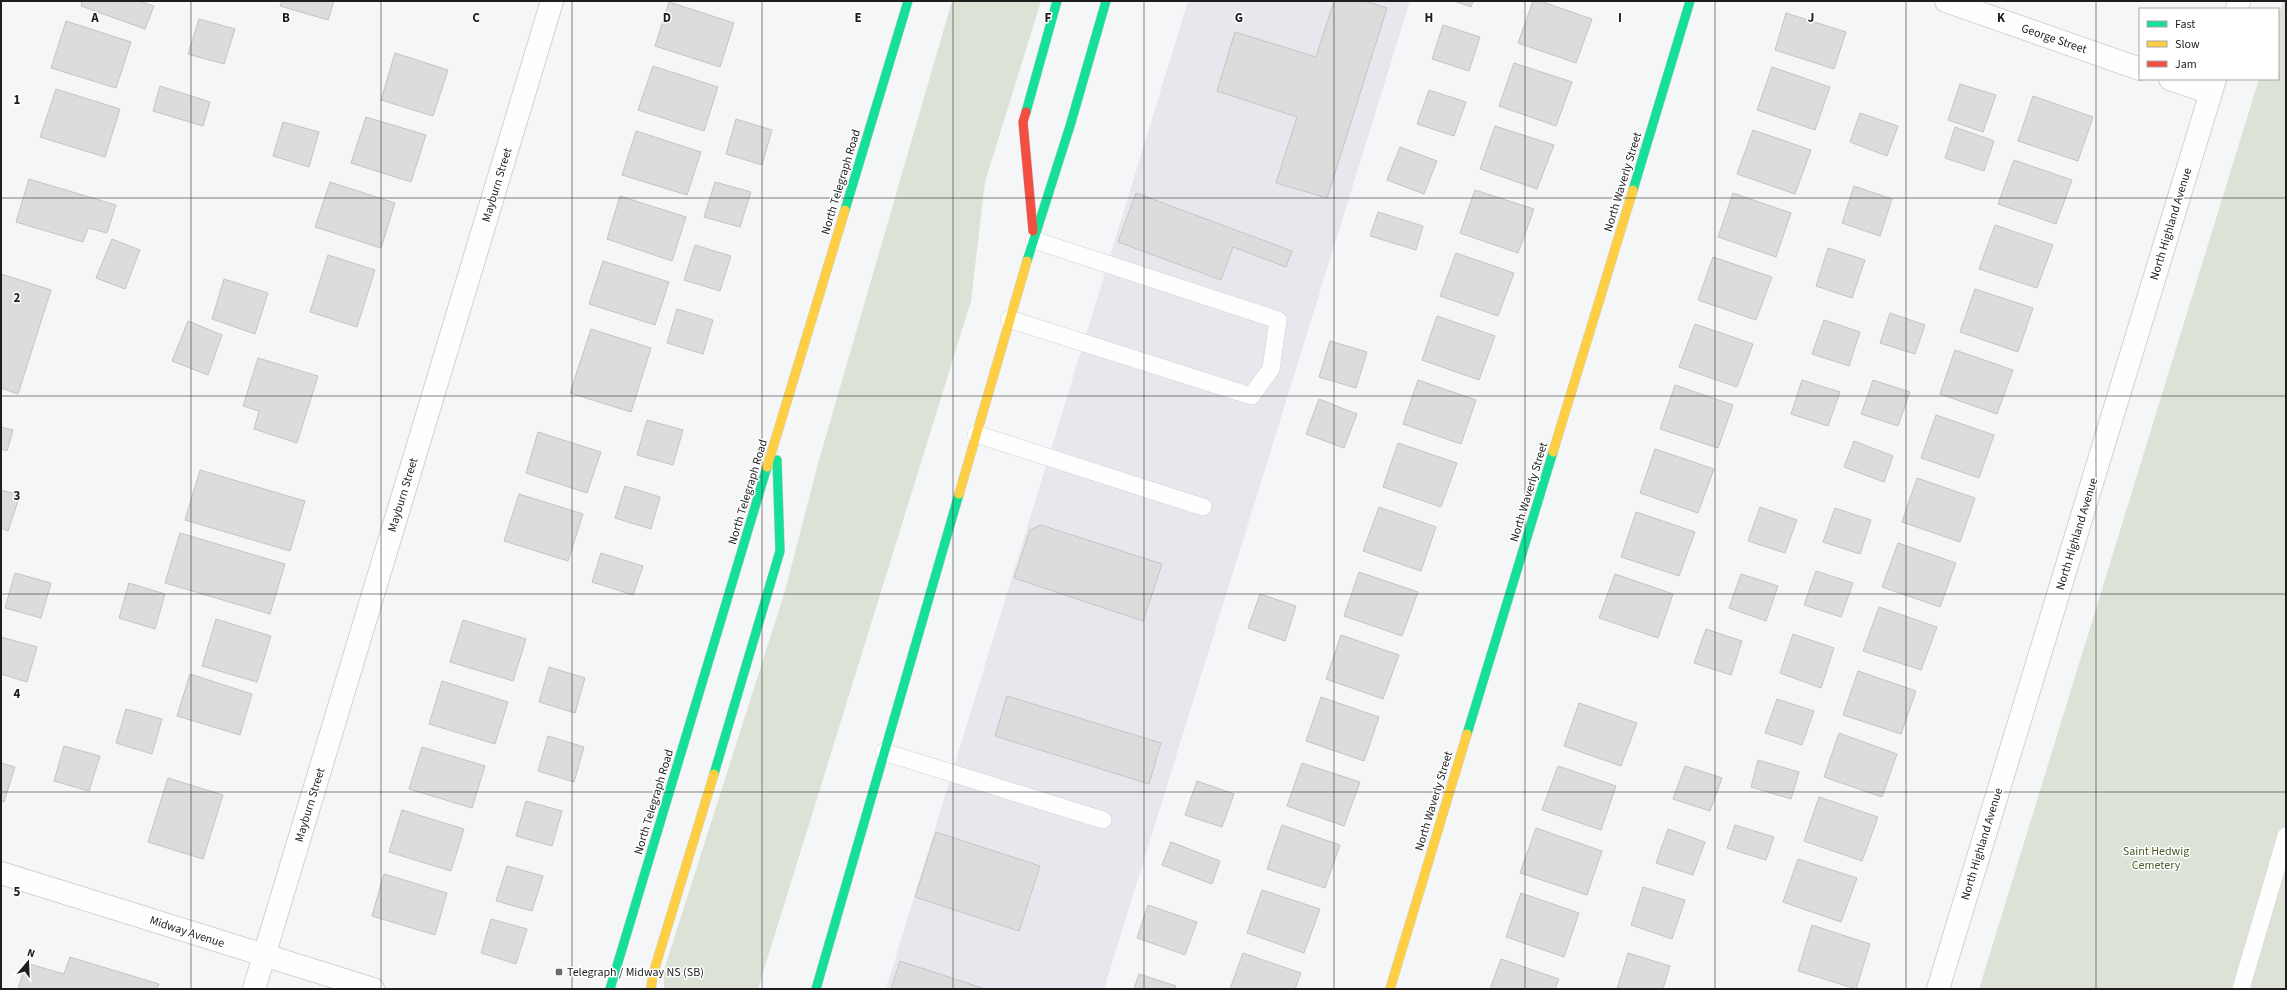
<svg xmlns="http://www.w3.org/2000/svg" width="2287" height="990" font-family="'Source Sans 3',sans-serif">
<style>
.built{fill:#e6e8ed}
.green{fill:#dde2d7}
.building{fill:#dcdcdc;stroke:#c4c4c4}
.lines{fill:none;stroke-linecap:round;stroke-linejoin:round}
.lane-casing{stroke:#d1d1d2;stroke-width:18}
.street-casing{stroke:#d1d1d2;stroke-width:24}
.fast-casing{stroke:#d1d1d2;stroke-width:10}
.slow-casing{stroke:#d1d1d2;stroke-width:10}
.jam-casing{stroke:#d1d1d2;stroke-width:10}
.lane{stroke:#fefefe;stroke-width:17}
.street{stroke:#fefefe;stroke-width:22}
.fast{stroke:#16e098;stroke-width:9}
.slow{stroke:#ffcf43;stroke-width:9}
.jam{stroke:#f24e42;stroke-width:9}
.grid{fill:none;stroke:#1e1e1f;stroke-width:1;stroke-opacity:0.55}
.poi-dot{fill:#696a6b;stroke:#fff;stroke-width:1.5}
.labels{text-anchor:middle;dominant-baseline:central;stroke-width:3;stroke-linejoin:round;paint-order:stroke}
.street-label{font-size:12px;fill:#1e1e1f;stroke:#fff}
.park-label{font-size:12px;fill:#4b5c28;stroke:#fff}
.poi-label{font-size:12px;fill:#1e1e1f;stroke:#fff;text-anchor:start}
.grid-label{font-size:13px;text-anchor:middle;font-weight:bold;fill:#1e1e1f;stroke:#fff;stroke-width:3;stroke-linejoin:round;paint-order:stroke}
</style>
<rect width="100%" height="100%" fill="#f5f6f7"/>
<path class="built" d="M1188,1H1410L1104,989H886Z"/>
<path class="green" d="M952,1H1041L985,182L971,301L758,989H664V970L785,591L819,460Z
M2283,1H2286V989H1979L2259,79H2278V18Z"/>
<path class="building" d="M82,1H139L154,6L145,29L81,6Z
M282,1H334L328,20L280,6Z
M1334,1H1365L1387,8L1327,198L1276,183L1297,117L1217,91L1235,32L1316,57Z
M1454,1H1473L1471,7Z
M1533,1H1540L1592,19L1576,63L1518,43Z
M669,2L734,23L720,67L655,46Z
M1786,13L1846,32L1834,69L1775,50Z
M199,19L235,29L224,64L188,54Z
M66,21L131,42L116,88L51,68Z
M1443,25L1480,37L1469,71L1432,59Z
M395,53L448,70L433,116L381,100Z
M1514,63L1572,82L1556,126L1499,106Z
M653,66L718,87L704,131L638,110Z
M1772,67L1830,87L1815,130L1757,110Z
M1960,84L1996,95L1983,132L1948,120Z
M160,86L210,102L203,126L153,111Z
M56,89L120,109L105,157L40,137Z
M1429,90L1466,102L1454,136L1417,124Z
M2033,96L2093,117L2078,161L2018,141Z
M1860,113L1898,126L1887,156L1850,142Z
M366,117L426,135L411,182L351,163Z
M736,119L772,130L762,165L726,154Z
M283,122L319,132L309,167L273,156Z
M1495,126L1554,145L1537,189L1480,169Z
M1955,127L1994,141L1984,171L1945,158Z
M1753,130L1811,150L1795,194L1737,174Z
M636,131L701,152L687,195L622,175Z
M1400,147L1437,161L1424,194L1387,180Z
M2014,160L2072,180L2056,224L1998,204Z
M29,179L116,205L107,233L88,228L83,242L16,222Z
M330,182L395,203L381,248L315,227Z
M715,182L751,192L740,227L704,217Z
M1854,186L1892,199L1880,236L1842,223Z
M1475,190L1534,209L1518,253L1460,233Z
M1136,193L1292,251L1286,267L1233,247L1221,280L1118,242Z
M1733,193L1791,213L1776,257L1718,237Z
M620,196L686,217L672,261L607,239Z
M1378,212L1423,226L1416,250L1370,236Z
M1995,225L2053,245L2037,288L1979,269Z
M112,239L140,250L125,289L96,278Z
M695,245L731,256L720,291L684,280Z
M1828,248L1865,260L1852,298L1816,286Z
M1456,253L1514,273L1498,316L1440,296Z
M328,255L375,270L357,327L310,312Z
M1713,257L1772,277L1756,320L1698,300Z
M603,261L669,282L655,325L589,304Z
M1,274L51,290L18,394L1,388Z
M224,279L268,293L255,334L212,319Z
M1975,289L2033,308L2018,352L1960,332Z
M677,309L713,320L703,354L667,343Z
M1890,313L1925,325L1915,354L1880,343Z
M1437,316L1495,336L1479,380L1422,360Z
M1824,320L1860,332L1849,366L1812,354Z
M188,321L222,335L208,375L172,361Z
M1695,324L1753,344L1737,387L1679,367Z
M591,329L651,348L631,412L570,393Z
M1330,341L1367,352L1356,388L1319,377Z
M1955,350L2013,370L1997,414L1940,394Z
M258,358L318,376L297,443L254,429L259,411L243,406Z
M1418,380L1476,400L1461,444L1403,424Z
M1802,380L1840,392L1828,426L1791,414Z
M1873,380L1910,392L1898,426L1861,414Z
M1675,385L1733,405L1718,448L1660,429Z
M1319,399L1357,414L1344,448L1306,434Z
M1936,415L1994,435L1979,478L1921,458Z
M647,420L683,430L673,465L637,455Z
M1,427L13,430L7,451L1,449Z
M538,432L601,452L587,493L526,473Z
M1854,441L1893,456L1884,482L1844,467Z
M1398,443L1457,463L1441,507L1383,487Z
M1655,449L1714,469L1698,513L1640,493Z
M200,470L305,501L290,551L185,520Z
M1917,478L1975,498L1960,542L1902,522Z
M625,486L660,497L651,529L615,518Z
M1,490L20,495L8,531L1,528Z
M519,494L583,514L568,561L504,541Z
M1379,507L1436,527L1421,571L1363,551Z
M1760,507L1797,520L1785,553L1748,541Z
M1835,508L1871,520L1860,554L1823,542Z
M1636,512L1695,532L1679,576L1621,557Z
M1041,525L1162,564L1143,621L1014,578L1030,530Z
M180,533L285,564L270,614L165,583Z
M1898,543L1956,563L1940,607L1882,587Z
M601,553L643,566L633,595L592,582Z
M1816,571L1853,583L1841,617L1804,605Z
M1359,572L1418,592L1402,636L1344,616Z
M15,573L51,583L41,618L5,608Z
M1615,574L1673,594L1658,638L1599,618Z
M1741,574L1778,586L1766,621L1729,608Z
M129,583L165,594L155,629L119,618Z
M1260,594L1296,606L1285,641L1248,628Z
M1879,607L1937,627L1921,670L1863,651Z
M216,619L271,636L257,682L202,666Z
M463,620L526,639L513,681L450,662Z
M1706,629L1742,641L1731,675L1694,663Z
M1793,634L1834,648L1821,688L1780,673Z
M1341,635L1399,655L1383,699L1326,679Z
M1,637L37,647L27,682L1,674Z
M549,667L585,678L575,713L539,702Z
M1858,671L1916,691L1901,734L1843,715Z
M190,674L252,694L240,735L177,716Z
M442,681L508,702L495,744L429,724Z
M1007,696L1161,743L1149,784L995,736Z
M1321,697L1379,717L1364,761L1306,741Z
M1777,699L1814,711L1802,745L1765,733Z
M1579,703L1637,723L1621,766L1564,746Z
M126,709L162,719L152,754L116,743Z
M1839,733L1897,754L1882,797L1824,777Z
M548,736L584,747L574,782L538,771Z
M64,746L100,756L89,791L54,781Z
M422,747L485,766L472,808L409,789Z
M1758,760L1799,772L1791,799L1751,787Z
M1,763L15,767L4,802L1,801Z
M1302,763L1360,782L1344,826L1287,806Z
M1558,766L1616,786L1601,830L1542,810Z
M1685,766L1722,778L1710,811L1673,799Z
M168,778L223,795L203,859L148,842Z
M1197,781L1234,794L1222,827L1185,815Z
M1819,797L1878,817L1862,861L1804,841Z
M526,801L562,811L552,846L516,836Z
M402,810L464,829L451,871L389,852Z
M1282,825L1340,845L1325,888L1267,869Z
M1735,825L1774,837L1766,860L1727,848Z
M1536,828L1602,851L1587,895L1520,873Z
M1668,829L1705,842L1693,875L1656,863Z
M936,832L1040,866L1019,931L915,897Z
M1171,842L1220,861L1212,884L1162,865Z
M1798,859L1857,878L1841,922L1783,902Z
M507,866L543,876L532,911L496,901Z
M384,874L447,893L435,935L372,916Z
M1643,887L1685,900L1672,939L1631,925Z
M1262,890L1320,909L1304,953L1247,933Z
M1521,893L1579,913L1564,957L1506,937Z
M1148,905L1197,922L1185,955L1137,938Z
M491,919L527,929L516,964L481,953Z
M1812,925L1870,944L1856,989L1798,971Z
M1243,953L1301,973L1295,989H1230Z
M1628,953L1670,966L1663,989H1617Z
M70,957L159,984L157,989H18L26,963L64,974Z
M1501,959L1559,979L1555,989H1490Z
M900,961L985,989H891Z
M1139,974L1176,986L1175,989H1134Z"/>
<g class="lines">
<g class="lane-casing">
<path id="lane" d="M1009,319L1251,396L1271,369L1278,320L1034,240
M976,434L1203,507
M884,752L1103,820
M2241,989L2286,836"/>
</g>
<g class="street-casing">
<path id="street" d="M1946,1L2140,69
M2237,9L2239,1
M2170,79L2211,93
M1,873L373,989
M254,989L552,1
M1938,989L2215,79"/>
</g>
<g class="fast-casing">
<path id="fast" d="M1026,112L1057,1
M1633,190L1690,1
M845,210L908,1
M1027,261L1070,126L1106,1
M1467,734L1553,452
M714,774L780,551L777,460
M610,989L767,467
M816,989L959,494"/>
</g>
<g class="slow-casing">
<path id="slow" d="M1553,452L1633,190
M767,467L845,210
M959,494L1027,261
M651,989L653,974L714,774
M1390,989L1467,734"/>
</g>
<g class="jam-casing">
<path id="jam" d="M1026,112L1023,122L1033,231"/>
</g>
<use href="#lane" class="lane"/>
<use href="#street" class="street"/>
<use href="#fast" class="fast"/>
<use href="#slow" class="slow"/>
<use href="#jam" class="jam"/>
</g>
<path class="grid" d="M191,1V989M381,1V989M572,1V989M762,1V989M953,1V989M1144,1V989M1334,1V989M1525,1V989M1715,1V989M1906,1V989M2096,1V989M1,198H2286M1,396H2286M1,594H2286M1,792H2286"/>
<rect class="poi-dot" x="555" y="968" width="8" height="8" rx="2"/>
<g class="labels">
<g class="street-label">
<text transform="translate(2054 39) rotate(19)">George Street</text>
<text transform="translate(841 182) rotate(-73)">North Telegraph Road</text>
<text transform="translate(1623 182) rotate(-73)">North Waverly Street</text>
<text transform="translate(497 185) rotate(-73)">Mayburn Street</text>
<text transform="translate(2171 224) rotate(-73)">North Highland Avenue</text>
<text transform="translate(748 492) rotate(-73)">North Telegraph Road</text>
<text transform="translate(1529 492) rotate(-73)">North Waverly Street</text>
<text transform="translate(403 495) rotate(-73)">Mayburn Street</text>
<text transform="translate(2077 534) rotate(-73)">North Highland Avenue</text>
<text transform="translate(1434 801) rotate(-73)">North Waverly Street</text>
<text transform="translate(654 802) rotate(-73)">North Telegraph Road</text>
<text transform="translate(310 805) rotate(-73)">Mayburn Street</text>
<text transform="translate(1982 844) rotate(-73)">North Highland Avenue</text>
<text transform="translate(187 932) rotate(18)">Midway Avenue</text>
</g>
<g class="park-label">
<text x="2156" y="851">Saint Hedwig<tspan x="2156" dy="14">Cemetery</tspan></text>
</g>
<g class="poi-label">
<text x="567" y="972">Telegraph / Midway NS (SB)</text>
</g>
</g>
<g class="grid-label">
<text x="95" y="22">A</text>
<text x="286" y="22">B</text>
<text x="476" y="22">C</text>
<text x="667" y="22">D</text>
<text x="858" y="22">E</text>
<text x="1048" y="22">F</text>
<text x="1239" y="22">G</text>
<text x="1429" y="22">H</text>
<text x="1620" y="22">I</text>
<text x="1811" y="22">J</text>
<text x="2001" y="22">K</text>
<text x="17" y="104">1</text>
<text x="17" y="302">2</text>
<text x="17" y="500">3</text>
<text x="17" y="698">4</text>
<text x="17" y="896">5</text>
</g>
<rect width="2287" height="990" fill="none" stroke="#1e1e1f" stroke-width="4"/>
<rect x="2139" y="8" width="140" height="72" fill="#ffffff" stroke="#a5a5a5"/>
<rect x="2147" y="21" width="20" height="6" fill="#16e098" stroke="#a5a5a5"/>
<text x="2175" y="28" font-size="12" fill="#1e1e1f">Fast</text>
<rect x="2147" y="41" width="20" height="6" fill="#ffcf43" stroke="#a5a5a5"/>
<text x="2175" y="48" font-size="12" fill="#1e1e1f">Slow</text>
<rect x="2147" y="61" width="20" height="6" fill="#f24e42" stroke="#a5a5a5"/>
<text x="2175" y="68" font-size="12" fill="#1e1e1f">Jam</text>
<g transform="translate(28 962) rotate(19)" stroke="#ffffff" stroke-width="3" paint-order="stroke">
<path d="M0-3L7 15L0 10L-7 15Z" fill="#1e1e1f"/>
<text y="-6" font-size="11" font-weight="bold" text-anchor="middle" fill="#1e1e1f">N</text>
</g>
</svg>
